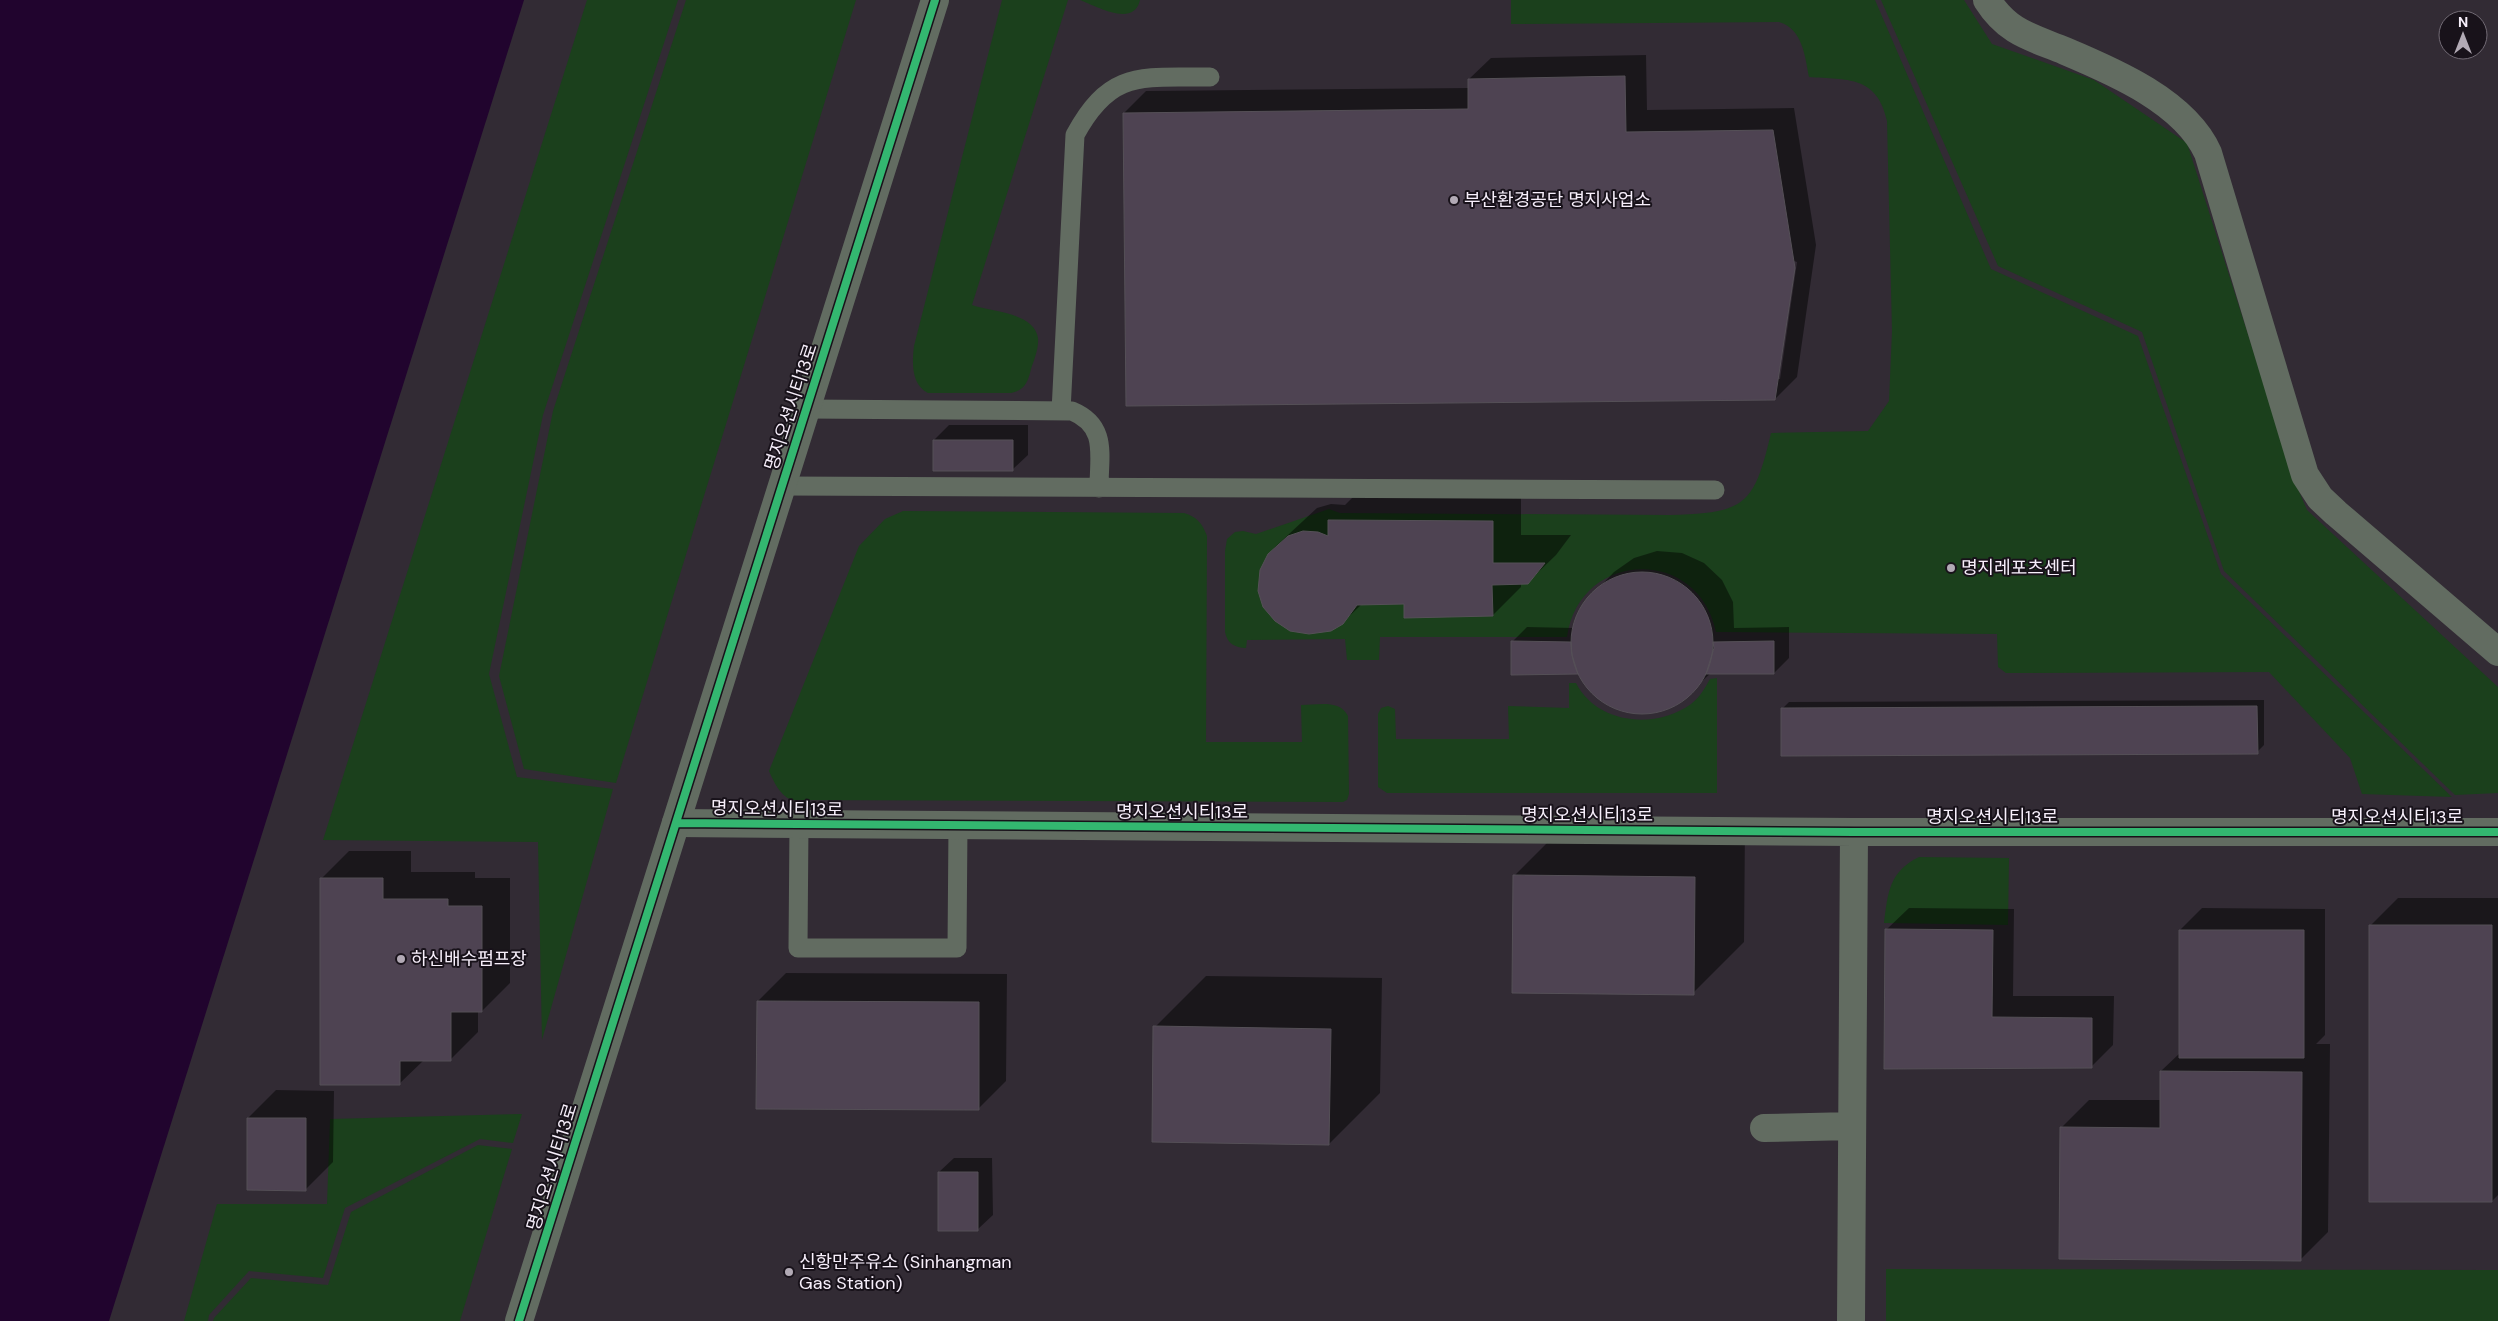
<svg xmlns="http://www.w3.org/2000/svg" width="2498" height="1321" font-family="'DM Sans','Noto Sans KR',sans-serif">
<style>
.green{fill:#1b401c}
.water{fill:#21042e}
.shadow{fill:#0007;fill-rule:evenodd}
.building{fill:#4e4352;stroke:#555057}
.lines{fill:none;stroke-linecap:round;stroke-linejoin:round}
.service{stroke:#626c61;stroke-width:19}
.minor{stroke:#626c61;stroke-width:28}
.tertiary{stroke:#626c61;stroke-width:28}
.cycleway-casing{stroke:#18121a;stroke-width:11}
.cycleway{stroke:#33b770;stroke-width:8}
.poi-dot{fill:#b2aab5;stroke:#18121a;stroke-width:2}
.labels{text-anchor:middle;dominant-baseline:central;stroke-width:4;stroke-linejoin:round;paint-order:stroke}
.poi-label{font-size:18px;fill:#f7effb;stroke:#18121a;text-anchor:start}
.street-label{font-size:18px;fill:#f7effb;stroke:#18121a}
</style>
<rect width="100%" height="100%" fill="#322b34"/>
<path class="green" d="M587,0H678L543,415L489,674L517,777L613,789L542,1040L538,842L323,840Z
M686,0H856L616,783L524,769L499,676L553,411Z
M1002,0H1068L972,305C991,312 1034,312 1038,338C1039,348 1034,360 1031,369C1028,382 1025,390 1011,393H928C911,385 912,362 914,346Z
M1080,0H1140C1134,28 1096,6 1080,0Z
M1511,0H1875L1991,269L2138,336L2221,574L2452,797L2362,794L2350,758L2269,672L2006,673L1998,667L1997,634L1716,632C1698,545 1579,550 1567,637H1380L1379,660H1347L1345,639L1247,640L1246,648C1235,648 1227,643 1225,632V551L1227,539L1235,532L1243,531L1256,534L1329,509L1340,513L1670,515C1745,513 1754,506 1771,433L1868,431L1889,401L1892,331L1887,121C1877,75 1847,80 1809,77C1805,57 1803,29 1779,22L1511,24Z
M1881,0H1964L1992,44L2094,80L2187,143L2295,482L2307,510L2498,687V793L2455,795L2224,571L2142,332L1998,266Z
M903,511L1184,513C1197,517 1202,523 1207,536L1206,742H1302L1301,705C1317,705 1340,699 1348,716L1349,794L1347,800L1343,802L791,800C779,794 774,782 769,771L859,546L885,519Z
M1717,678V793H1387L1378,787V714L1381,708L1388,706L1395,709L1396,739H1509L1508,706L1569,708V683H1576C1597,724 1655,730 1691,704C1700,697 1705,688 1710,679Z
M1919,857L2009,858L2008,925L1884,923C1888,892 1889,872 1919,857Z
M522,1114L513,1143L480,1139L345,1208L323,1278L249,1271L209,1315L208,1321H184L217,1204H327L330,1119Z
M478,1145L512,1149L460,1321H213L214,1318L251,1278L328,1285L351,1212Z
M1886,1269L2498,1270V1321H1886Z"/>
<path class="water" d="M0,0H524L109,1321H0Z"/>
<path class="shadow" d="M1646,55L1647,110L1794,108L1816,245L1797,377L1775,399L1124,113L1146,91L1469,88V79L1491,58ZM1794,261L1797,262L1780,379H1777Z
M949,425H1028V455L1013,469L934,440Z
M1357,493L1521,494V535H1571L1556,555L1527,583H1521V587L1493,615L1405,603L1362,604L1342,623L1265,561L1275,547L1317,508L1331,504L1345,505Z
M1657,551L1682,553L1704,563L1722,580L1733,602L1734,628L1789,627V658L1774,673H1711L1675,705L1654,712L1633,713L1611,706L1593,694L1579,672L1512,642L1527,627L1574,628L1579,613L1592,595L1614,572L1634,558Z
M2264,700V745L2257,752L1782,709L1789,702Z
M1566,824L1745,826L1744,942L1693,993L1515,875Z
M349,851H411V872H475V878H510V983L482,1011H478V1032L450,1060H424L399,1084L321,879Z
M2398,898H2498V1195L2492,1201L2370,926Z
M1909,908L2014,909L2013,996H2114L2113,1045L2091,1067L1885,1068L1887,929Z
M2202,908L2325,909V1035L2316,1044H2330L2328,1232L2300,1260L2061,1128L2089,1100H2161V1071L2180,1053V930Z
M786,973L1007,974L1006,1081L978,1109L758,1001Z
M1206,976L1382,978L1380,1093L1329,1144L1155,1027Z
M276,1090L334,1091L333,1162L305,1190L248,1118Z
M954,1158H992L993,1215L978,1229L939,1172Z"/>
<path class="building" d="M1625,76L1626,132L1773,130L1795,268L1775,400L1126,406L1123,113L1468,109V79Z
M933,440H1013V471H933Z
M1328,520L1493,521V563H1545L1528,584L1492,585L1493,616L1404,618V604L1357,605L1343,624L1331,631L1309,634L1290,631L1275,621L1263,607L1258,591L1260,570L1268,554L1288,536L1303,531L1318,532L1328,536Z
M1571 643a71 71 0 1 1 142 0a71 71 0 1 1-142 0Z
M1511,641L1571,642L1572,655L1578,674L1511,675Z
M1774,641V674H1706L1714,648L1713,642Z
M2257,706L2258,754L1781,756V708Z
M1513,875L1695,877L1694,995L1512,993Z
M320,878H383V899H448V906H482V1012H451V1061H400V1085H320Z
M2369,925H2492V1202H2369Z
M1885,929L1993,930L1992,1017L2092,1018V1068L1884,1069Z
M2179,930H2304V1058H2179Z
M757,1001L979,1002V1110L756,1109Z
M1153,1026L1331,1029L1329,1145L1152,1142Z
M2160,1071L2302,1072L2301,1261L2059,1259L2060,1127L2160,1128Z
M247,1118H306V1191L247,1190Z
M938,1172H978V1231H938Z"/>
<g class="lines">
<path class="service" d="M806,409L1072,411C1108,426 1099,455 1099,488
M1061,411L1075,135C1111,68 1143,78 1210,77
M782,486L1715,490
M799,824L798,948H957L958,825"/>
<path class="minor" d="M1987,0C2008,33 2031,37 2065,51C2115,72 2185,102 2208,153L2305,475L2320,498L2336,513L2498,652
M676,823L1854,832H2498
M1764,1128L1852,1126
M1851,1321L1854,832"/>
<path class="tertiary" d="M519,1321L935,0"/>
<g class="cycleway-casing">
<path id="cycleway" d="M676,823L1854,832H2498
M519,1321L935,0"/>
</g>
<use href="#cycleway" class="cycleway"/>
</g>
<g class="poi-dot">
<circle cx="1454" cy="200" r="5"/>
<circle cx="1951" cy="568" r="5"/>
<circle cx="401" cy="959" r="5"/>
<circle cx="789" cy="1272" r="5"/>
</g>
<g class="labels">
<g class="poi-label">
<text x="1464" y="200">부산환경공단 명지사업소</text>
<text x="1961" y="568">명지레포츠센터</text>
<text x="411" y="959">하신배수펌프장</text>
<text x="799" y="1262">신항만주유소 (Sinhangman<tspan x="799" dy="21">Gas Station)</tspan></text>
</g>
<g class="street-label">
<text transform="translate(791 407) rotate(-72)">명지오션시티13로</text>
<text transform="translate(777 809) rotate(1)">명지오션시티13로</text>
<text x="1182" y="812">명지오션시티13로</text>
<text x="1587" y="815">명지오션시티13로</text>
<text x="1992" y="817">명지오션시티13로</text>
<text x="2397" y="817">명지오션시티13로</text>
<text transform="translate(552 1167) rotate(-73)">명지오션시티13로</text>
</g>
</g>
<g transform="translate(2463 35)"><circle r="24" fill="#18121a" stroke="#716a74"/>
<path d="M0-4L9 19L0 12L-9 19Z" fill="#b2aab5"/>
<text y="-8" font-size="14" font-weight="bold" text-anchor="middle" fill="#f7effb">N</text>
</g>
</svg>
